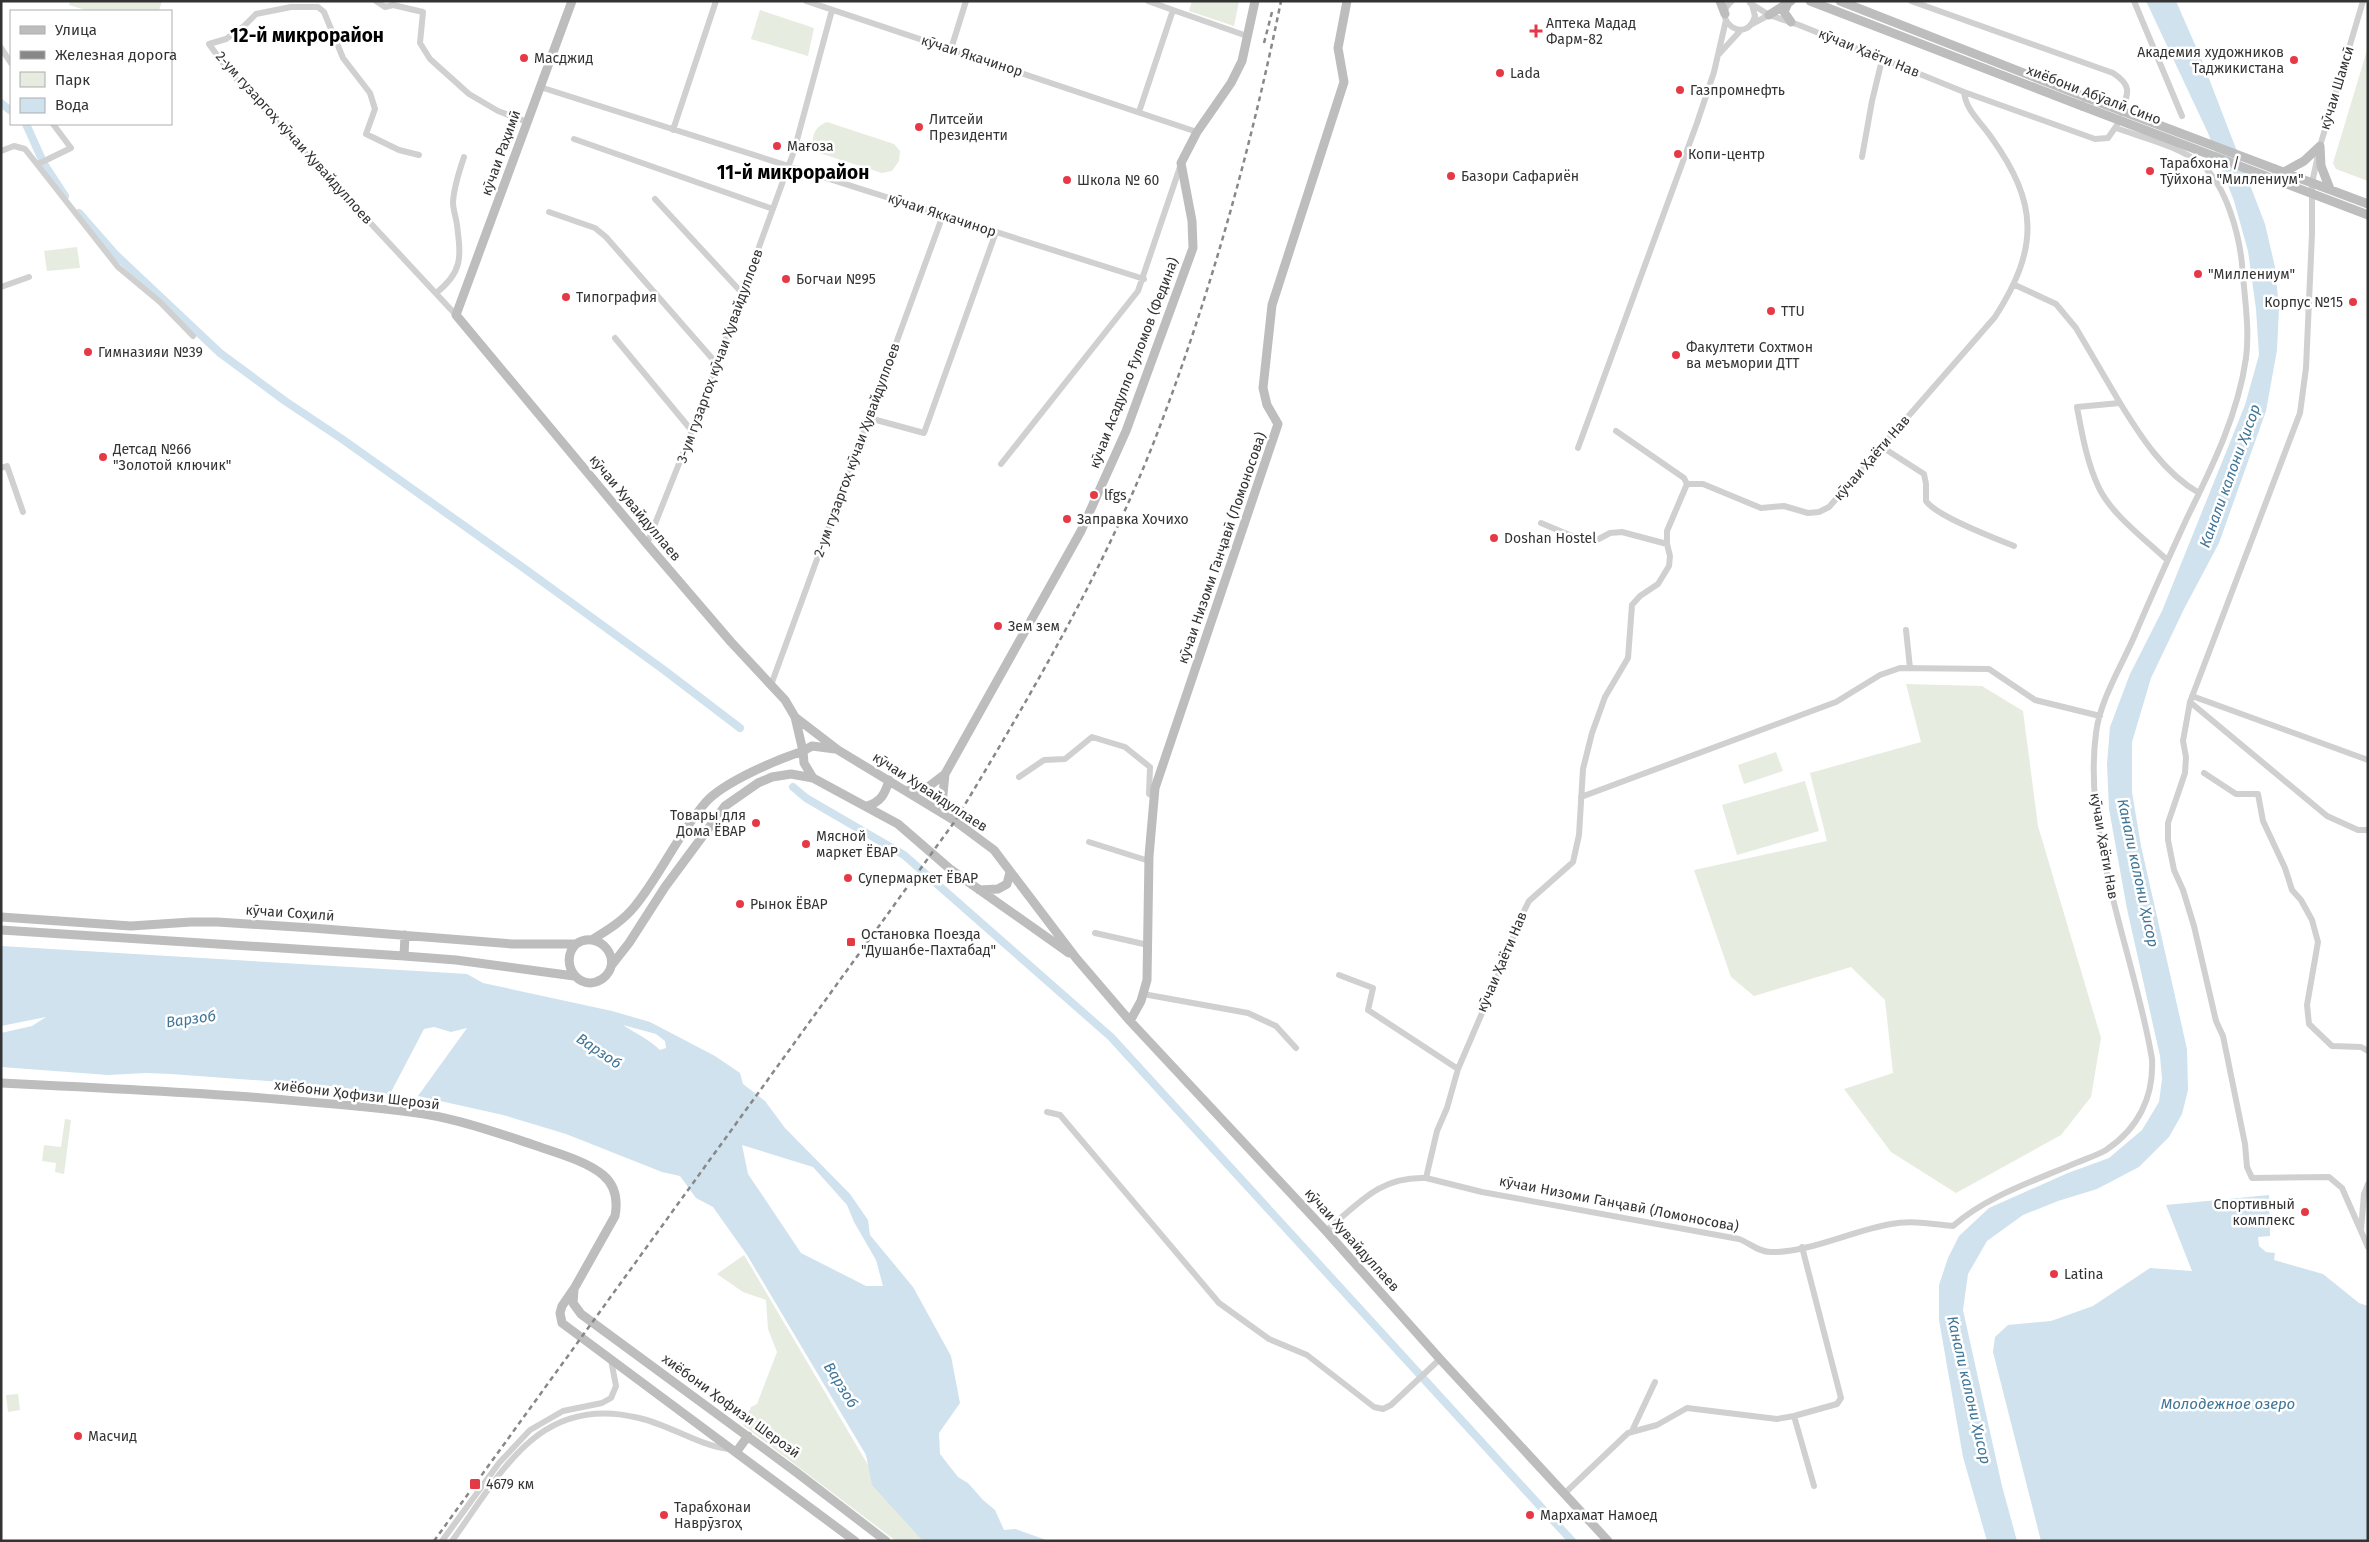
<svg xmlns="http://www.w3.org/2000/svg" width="2369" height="1542" font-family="'Fira Sans',sans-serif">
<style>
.green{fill:#e6ecdf}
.water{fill:#cfe2ee;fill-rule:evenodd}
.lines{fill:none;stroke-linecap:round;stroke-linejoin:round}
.canal{stroke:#cfe2ee;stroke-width:8}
.street{stroke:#d0d0d0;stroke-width:6}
.secondary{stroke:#bdbdbd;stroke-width:9}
.rail{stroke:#888;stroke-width:2.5;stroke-dasharray:5 4;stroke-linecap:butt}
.secondary-bridge{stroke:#bdbdbd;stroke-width:9}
.poi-dot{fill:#e63946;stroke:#fff;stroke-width:2}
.labels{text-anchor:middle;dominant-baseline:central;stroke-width:5;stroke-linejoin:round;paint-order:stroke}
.poi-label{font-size:14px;fill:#333;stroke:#fff;text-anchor:start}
.street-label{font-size:14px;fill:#333;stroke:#fff}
.water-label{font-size:15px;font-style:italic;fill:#3f7597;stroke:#fff}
.district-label{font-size:19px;font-weight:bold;fill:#000;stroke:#fff}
</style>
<rect width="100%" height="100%" fill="#fff"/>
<path class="green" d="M70,1H162L159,11H89L69,5Z
M1192,1H1239L1234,26L1189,11Z
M760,10L814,28L808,56L751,39Z
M2368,47V181L2336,169L2333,163Z
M827,122L894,144L900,151L899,161L892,171L882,173L816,152C810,137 813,128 827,122Z
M77,247L80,268L47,271L44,251Z
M1906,684L1982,686L2023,711L2038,826L2101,1038L2091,1097L2061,1135L1956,1193L1891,1152L1844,1089L1893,1073L1885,1000L1851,967L1754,996L1731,977L1694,870L1827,841L1810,773L1921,742Z
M1776,752L1783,771L1744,784L1738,765Z
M1805,781L1819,831L1737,855L1722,805Z
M65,1119L71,1120L64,1174L55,1172L56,1163L42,1161L44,1145L61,1147Z
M744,1255L881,1487L931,1541H896L743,1425L751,1407L757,1404L777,1352L768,1329L766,1300L743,1292L717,1274Z
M18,1394L20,1410L8,1412L6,1395Z"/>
<path class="water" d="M2146,1H2176L2203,63L2265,224L2275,267L2279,308L2277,350L2266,411L2219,543L2184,609L2151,678L2132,742V792L2141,846L2187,1049L2188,1090L2182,1114L2169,1137L2139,1167L2097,1189L2058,1201L2023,1215L1987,1241L1968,1274L1963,1310L2002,1486L2017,1541H1987L1963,1457L1939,1320V1285L1948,1258L1959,1236L1989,1208L2068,1173L2109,1158L2142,1130L2159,1102L2162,1079L2160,1056L2127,909L2109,809L2107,764L2110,727L2130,674L2162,611L2245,405L2259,355L2256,309L2248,251L2234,201L2208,133Z
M1,946L467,974L483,983L612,1011L650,1022L715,1056L740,1073L743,1084L765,1101L785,1128L850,1194L868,1220L870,1235L913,1287L951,1356L960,1403L939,1433L940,1454L958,1477L968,1483L983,1500L995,1510L1004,1530L1015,1529L1049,1541H923L872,1485L866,1455L747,1255L713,1207L696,1198L680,1176L662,1172L566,1134L503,1115L418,1096L467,1028L451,1032L434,1027L424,1029L390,1094L322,1085L171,1074L146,1073L108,1075L1,1067V1033L32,1026L46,1017L1,1026ZM623,1025L656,1034L665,1041L666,1048L660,1050C650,1040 635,1033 623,1025ZM742,1145L813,1167L847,1205L854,1222L876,1260L883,1286H866L801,1253L748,1174Z
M2269,1195L2270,1236L2258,1237L2259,1246L2266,1252L2275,1253L2274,1260L2323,1274L2359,1303L2368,1306V1541H2041L1993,1352L1995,1337L2008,1325L2051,1321L2093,1306L2150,1268L2192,1271L2166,1205Z"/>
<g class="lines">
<path class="canal" d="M1,103L11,111
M26,124L44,164L65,196
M79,213L115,254L220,353L285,401L342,439L525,569L664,670L740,728
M793,787L806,798L904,855L1111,1037L1572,1541"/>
<path class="street" d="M376,1L385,7L393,5L423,12L420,43L430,59L469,94L498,111L527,122
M806,1L1197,132
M1732,1C1709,20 1747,46 1755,16L1752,5
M1911,1L2113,73C2133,86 2128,93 2121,113
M2134,1L2182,116
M2363,1L2320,146L2312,183V234L2306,368L2300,413L2190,702L2183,741L2186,757L2185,773L2168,823V840L2174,870L2183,890L2194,926L2216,1021L2223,1036L2245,1144L2247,1167L2252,1178L2329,1177L2342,1188L2368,1247
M1173,10L1247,36
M1752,24L1769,15
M1,48L11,63
M951,49L966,1
M1719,54L1741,30
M540,87L1144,279
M1964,92L2095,139L2108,138L2117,125
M1139,112L1173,10L1148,1
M673,130L716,1
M574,139L773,209
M1,151L14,146L25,149L118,267L160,302L193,336
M419,155L399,150L366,134L375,109L370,93L343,58L324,12L318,7H291L256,14L243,27L226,39L209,44L228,70L456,315
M1862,157L1872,101L1882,60
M38,164L71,148L53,124
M655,199L743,294
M549,212L595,228L606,237L717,364
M2015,285L2056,304L2076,328L2120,403L2077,407C2082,434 2087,463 2099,488C2112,515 2146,540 2167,560
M1,287L29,277
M436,293C463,272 461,257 457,225C456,217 453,210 453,202C454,186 459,172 464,157
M615,338L692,431
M2120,403C2141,437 2164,473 2199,493
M869,418L924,433L996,232
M1616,431L1684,478L1687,484
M1882,447L1924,474L1926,484V501C1936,516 1994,538 2014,546
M1578,448L1697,123L1714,72L1726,20
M1001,464L1138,291L1181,164
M1,468L7,466L23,512
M1541,523L1572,536L1593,542L1610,533L1622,532L1667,544
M647,544L692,431L794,151L832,10
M1906,630L1910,668
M771,685L943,215
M2192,696L2368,760
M2190,702L2327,816L2358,830H2368
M2204,773L2236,794H2258L2263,821L2285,868L2292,890L2301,900L2312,920L2318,942L2307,1005L2309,1024L2332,1046L2361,1047L2368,1051
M1019,777L1044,760L1065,759L1092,737L1125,747L1150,767L1149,794L1154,797
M1581,797L1836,702L1880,675L1900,668L1989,669L2035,700L2100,716
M1089,842L1149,861
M1095,933L1148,945
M1339,975L1373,988L1368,1010L1458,1069
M1143,994L1248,1013L1276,1026L1296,1048
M1047,1112L1060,1115L1219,1303L1269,1339L1307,1355L1374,1407L1383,1409L1391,1405L1440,1359
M1426,1178L1482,1192L1739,1239C1750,1243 1758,1252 1771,1252C1808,1253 1854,1230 1891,1224C1911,1220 1933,1224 1953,1226C1986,1197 2031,1182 2071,1165C2082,1160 2096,1156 2106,1150C2138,1129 2154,1097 2152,1059C2135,955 2082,840 2096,733C2100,700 2121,667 2134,637C2151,597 2169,557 2187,518C2212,467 2238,415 2246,358C2250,328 2244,294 2242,264C2239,234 2226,185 2202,165C2179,146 2144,138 2116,128
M2361,1230L2364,1194L2368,1184
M1326,1231C1359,1203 1380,1176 1426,1178L1437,1131L1447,1108L1458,1069L1500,971L1521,917L1529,901L1573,862L1579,835L1583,769L1592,733L1605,697L1628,658L1632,605L1640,596L1658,584L1669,566L1670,556L1667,544V531L1687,484H1703L1761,508L1784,506L1808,513L1819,512L1829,507L1995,317C2039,248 2039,204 1991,137C1981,122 1966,111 1964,92L1799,25L1769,15L1750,3
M1794,1416L1837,1404L1841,1398L1802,1247
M1632,1431L1655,1382
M1565,1493L1628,1433L1657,1425L1687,1408L1777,1419L1794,1416L1814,1486
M442,1541L499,1463L530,1430L563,1411L602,1403L611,1398L616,1386L611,1360
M452,1541C502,1472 539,1393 639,1418C670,1425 697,1445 729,1449"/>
<path class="secondary" d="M572,1L456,315L647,544L731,642L785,700L795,717L803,751C776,760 724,782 706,802C678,834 661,874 635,906C624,920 608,930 593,939
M1720,1L1725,14
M1810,1L2082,106
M1840,1L2085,97
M1788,3L1784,12L1791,22
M1769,15L1791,1
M2320,146L2321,166L2330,189
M2275,169L2368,204
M2284,172L2304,161L2320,146
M2271,178L2368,215
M795,717L838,750L955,821L994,850L1076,958L1130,1021L1326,1231L1440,1359L1608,1541
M835,749L812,746L803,751L804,763L813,778L898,824L950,869L1069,953
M906,791L928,787L945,774
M867,806C881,802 885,794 889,780
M952,817L942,804L945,774L1081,531L1126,431L1193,248L1192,221L1181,163L1197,132L1231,83L1242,61L1255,1
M979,890L998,889L1007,884L1010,872
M1,917L131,926L191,922H217L312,928L512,944H576C600,928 626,962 602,979C579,994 558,962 576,944
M1,930L404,956L456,960L574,976
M404,956L405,935
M611,966L629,943L665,887L725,806L758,783L772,777L791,774L813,778
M1130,1021L1141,1001L1147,980L1149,856L1155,788L1278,424L1267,405L1263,388L1272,305L1344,82L1338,48L1347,1
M1,1083C85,1087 168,1091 251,1097C309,1102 367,1106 424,1114C461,1120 498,1133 534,1145C554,1152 587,1161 603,1175C616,1186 618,1200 615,1216L575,1287L562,1306L560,1313L562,1323L855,1541
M574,1290L573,1303L581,1314L796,1472L886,1541
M737,1451L748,1436"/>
<path class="rail" d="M1264,43L1272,12
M434,1541L955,821C1031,695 1108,564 1160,426C1212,289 1252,144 1281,1"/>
<path class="secondary-bridge" d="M2085,97L2275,169
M2082,106L2271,178"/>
</g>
<g class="poi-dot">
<path d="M1533.5 23.5h5v5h5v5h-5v5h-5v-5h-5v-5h5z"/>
<circle cx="524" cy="58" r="5"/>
<circle cx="2294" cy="60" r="5"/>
<circle cx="1500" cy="73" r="5"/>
<circle cx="1680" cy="90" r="5"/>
<circle cx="919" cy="127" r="5"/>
<circle cx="777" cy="146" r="5"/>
<circle cx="1678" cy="154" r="5"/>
<circle cx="2150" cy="171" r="5"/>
<circle cx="1451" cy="176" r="5"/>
<circle cx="1067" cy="180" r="5"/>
<circle cx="2198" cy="274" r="5"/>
<circle cx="786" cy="279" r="5"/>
<circle cx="566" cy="297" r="5"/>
<circle cx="2353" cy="302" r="5"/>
<circle cx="1771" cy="311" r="5"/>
<circle cx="88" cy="352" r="5"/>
<circle cx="1676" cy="355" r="5"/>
<circle cx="103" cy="457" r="5"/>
<circle cx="1094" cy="495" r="5"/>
<circle cx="1067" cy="519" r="5"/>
<circle cx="1494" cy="538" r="5"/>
<circle cx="998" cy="626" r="5"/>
<circle cx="756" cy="823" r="5"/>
<circle cx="806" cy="844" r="5"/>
<circle cx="848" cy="878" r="5"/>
<circle cx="740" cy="904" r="5"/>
<rect x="846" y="937" width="10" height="10" rx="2.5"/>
<circle cx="2305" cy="1212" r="5"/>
<circle cx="2054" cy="1274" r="5"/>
<circle cx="78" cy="1436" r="5"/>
<rect x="469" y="1478" width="12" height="12" rx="2.5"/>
<circle cx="664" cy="1515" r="5"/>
<circle cx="1530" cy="1515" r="5"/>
</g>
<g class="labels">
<g class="poi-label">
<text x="1546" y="23">Аптека Мадад<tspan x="1546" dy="16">Фарм-82</tspan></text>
<text x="2284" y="52" text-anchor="end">Академия художников<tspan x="2284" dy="16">Таджикистана</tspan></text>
<text x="534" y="58">Масджид</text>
<text x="1510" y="73">Lada</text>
<text x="1690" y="90">Газпромнефть</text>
<text x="929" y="119">Литсейи<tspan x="929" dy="16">Президенти</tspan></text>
<text x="787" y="146">Мағоза</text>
<text x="1688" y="154">Копи-центр</text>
<text x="2160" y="163">Тарабхона /<tspan x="2160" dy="16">Тӯйхона "Миллениум"</tspan></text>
<text x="1461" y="176">Базори Сафариён</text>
<text x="1077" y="180">Школа № 60</text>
<text x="2208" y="274">"Миллениум"</text>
<text x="796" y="279">Богчаи №95</text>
<text x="576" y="297">Типография</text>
<text x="2343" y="302" text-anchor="end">Корпус №15</text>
<text x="1781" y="311">TTU</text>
<text x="1686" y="347">Факултети Сохтмон<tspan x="1686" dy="16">ва меъмории ДТТ</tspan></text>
<text x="98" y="352">Гимназияи №39</text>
<text x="113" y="449">Детсад №66<tspan x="113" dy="16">"Золотой ключик"</tspan></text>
<text x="1104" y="495">lfgs</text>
<text x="1077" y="519">Заправка Хочихо</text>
<text x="1504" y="538">Doshan Hostel</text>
<text x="1008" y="626">Зем зем</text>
<text x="746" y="815" text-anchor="end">Товары для<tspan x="746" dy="16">Дома ЁВАР</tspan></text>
<text x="816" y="836">Мясной<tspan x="816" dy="16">маркет ЁВАР</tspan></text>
<text x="858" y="878">Супермаркет ЁВАР</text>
<text x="750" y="904">Рынок ЁВАР</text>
<text x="861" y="934">Остановка Поезда<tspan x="861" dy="16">"Душанбе-Пахтабад"</tspan></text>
<text x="2295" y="1204" text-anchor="end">Спортивный<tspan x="2295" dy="16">комплекс</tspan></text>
<text x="2064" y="1274">Latina</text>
<text x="88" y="1436">Масчид</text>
<text x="486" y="1484">4679 км</text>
<text x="674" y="1507">Тарабхонаи<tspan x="674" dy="16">Наврӯзгоҳ</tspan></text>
<text x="1540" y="1515">Мархамат Намоед</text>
</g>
<g class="street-label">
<text transform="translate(1869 53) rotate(22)">кӯчаи Ҳаёти Нав</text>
<text transform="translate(972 56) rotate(18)">кӯчаи Якачинор</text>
<text transform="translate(2337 88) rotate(-73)">кӯчаи Шамсӣ</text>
<text transform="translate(2094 95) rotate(21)">хиёбони Абӯалӣ Сино</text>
<text transform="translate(294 138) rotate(48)">2-ум гузаргоҳ кӯчаи Ҳувайдуллоев</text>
<text transform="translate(501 153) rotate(-70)">кӯчаи Раҳимӣ</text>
<text transform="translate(942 215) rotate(18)">кӯчаи Яккачинор</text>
<text transform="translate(720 356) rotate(-70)">3-ум гузаргоҳ кӯчаи Ҳувайдуллоев</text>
<text transform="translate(1134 363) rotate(-69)">кӯчаи Асадулло Ғуломов (Федина)</text>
<text transform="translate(857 450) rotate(-70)">2-ум гузаргоҳ кӯчаи Ҳувайдуллоев</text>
<text transform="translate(1872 458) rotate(-49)">кӯчаи Ҳаёти Нав</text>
<text transform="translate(635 508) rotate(50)">кӯчаи Хувайдуллаев</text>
<text transform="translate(1222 548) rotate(-71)">кӯчаи Низоми Ганҷавӣ (Ломоносова)</text>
<text transform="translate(930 792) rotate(33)">кӯчаи Хувайдуллаев</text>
<text transform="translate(2104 846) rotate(80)">кӯчаи Ҳаёти Нав</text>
<text transform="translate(290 913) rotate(4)">кӯчаи Соҳилӣ</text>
<text transform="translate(1502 962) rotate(-67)">кӯчаи Ҳаёти Нав</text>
<text transform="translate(357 1095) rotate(7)">хиёбони Ҳофизи Шерозӣ</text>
<text transform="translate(1619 1204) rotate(11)">кӯчаи Низоми Ганҷавӣ (Ломоносова)</text>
<text transform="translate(1352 1240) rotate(48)">кӯчаи Хувайдуллаев</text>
<text transform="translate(731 1406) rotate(36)">хиёбони Ҳофизи Шерозӣ</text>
</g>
<g class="water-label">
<text transform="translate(2230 476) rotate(-70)">Канали калони Ҳисор</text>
<text transform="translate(2138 873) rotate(78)">Канали калони Ҳисор</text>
<text transform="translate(191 1019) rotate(-8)">Варзоб</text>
<text transform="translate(599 1051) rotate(34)">Варзоб</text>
<text transform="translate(841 1385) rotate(58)">Варзоб</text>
<text transform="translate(1969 1390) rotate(77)">Канали калони Ҳисор</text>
<text x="2228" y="1404">Молодежное озеро</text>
</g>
<g class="district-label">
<text x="307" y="35">12-й микрорайон</text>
<text x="793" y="172">11-й микрорайон</text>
</g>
</g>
<rect width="2369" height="1542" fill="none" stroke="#333333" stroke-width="5"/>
<rect x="10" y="10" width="162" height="115" fill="#ffffff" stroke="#adadad"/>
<rect x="20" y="26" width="25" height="8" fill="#bdbdbd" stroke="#adadad"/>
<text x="55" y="35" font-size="15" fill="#333333">Улица</text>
<rect x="20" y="51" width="25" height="8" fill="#888888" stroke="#adadad"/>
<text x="55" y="60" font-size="15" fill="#333333">Железная дорога</text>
<rect x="20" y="72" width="25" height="15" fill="#e6ecdf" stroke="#adadad"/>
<text x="55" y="85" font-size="15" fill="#333333">Парк</text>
<rect x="20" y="98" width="25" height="15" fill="#cfe2ee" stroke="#adadad"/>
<text x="55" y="110" font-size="15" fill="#333333">Вода</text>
</svg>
